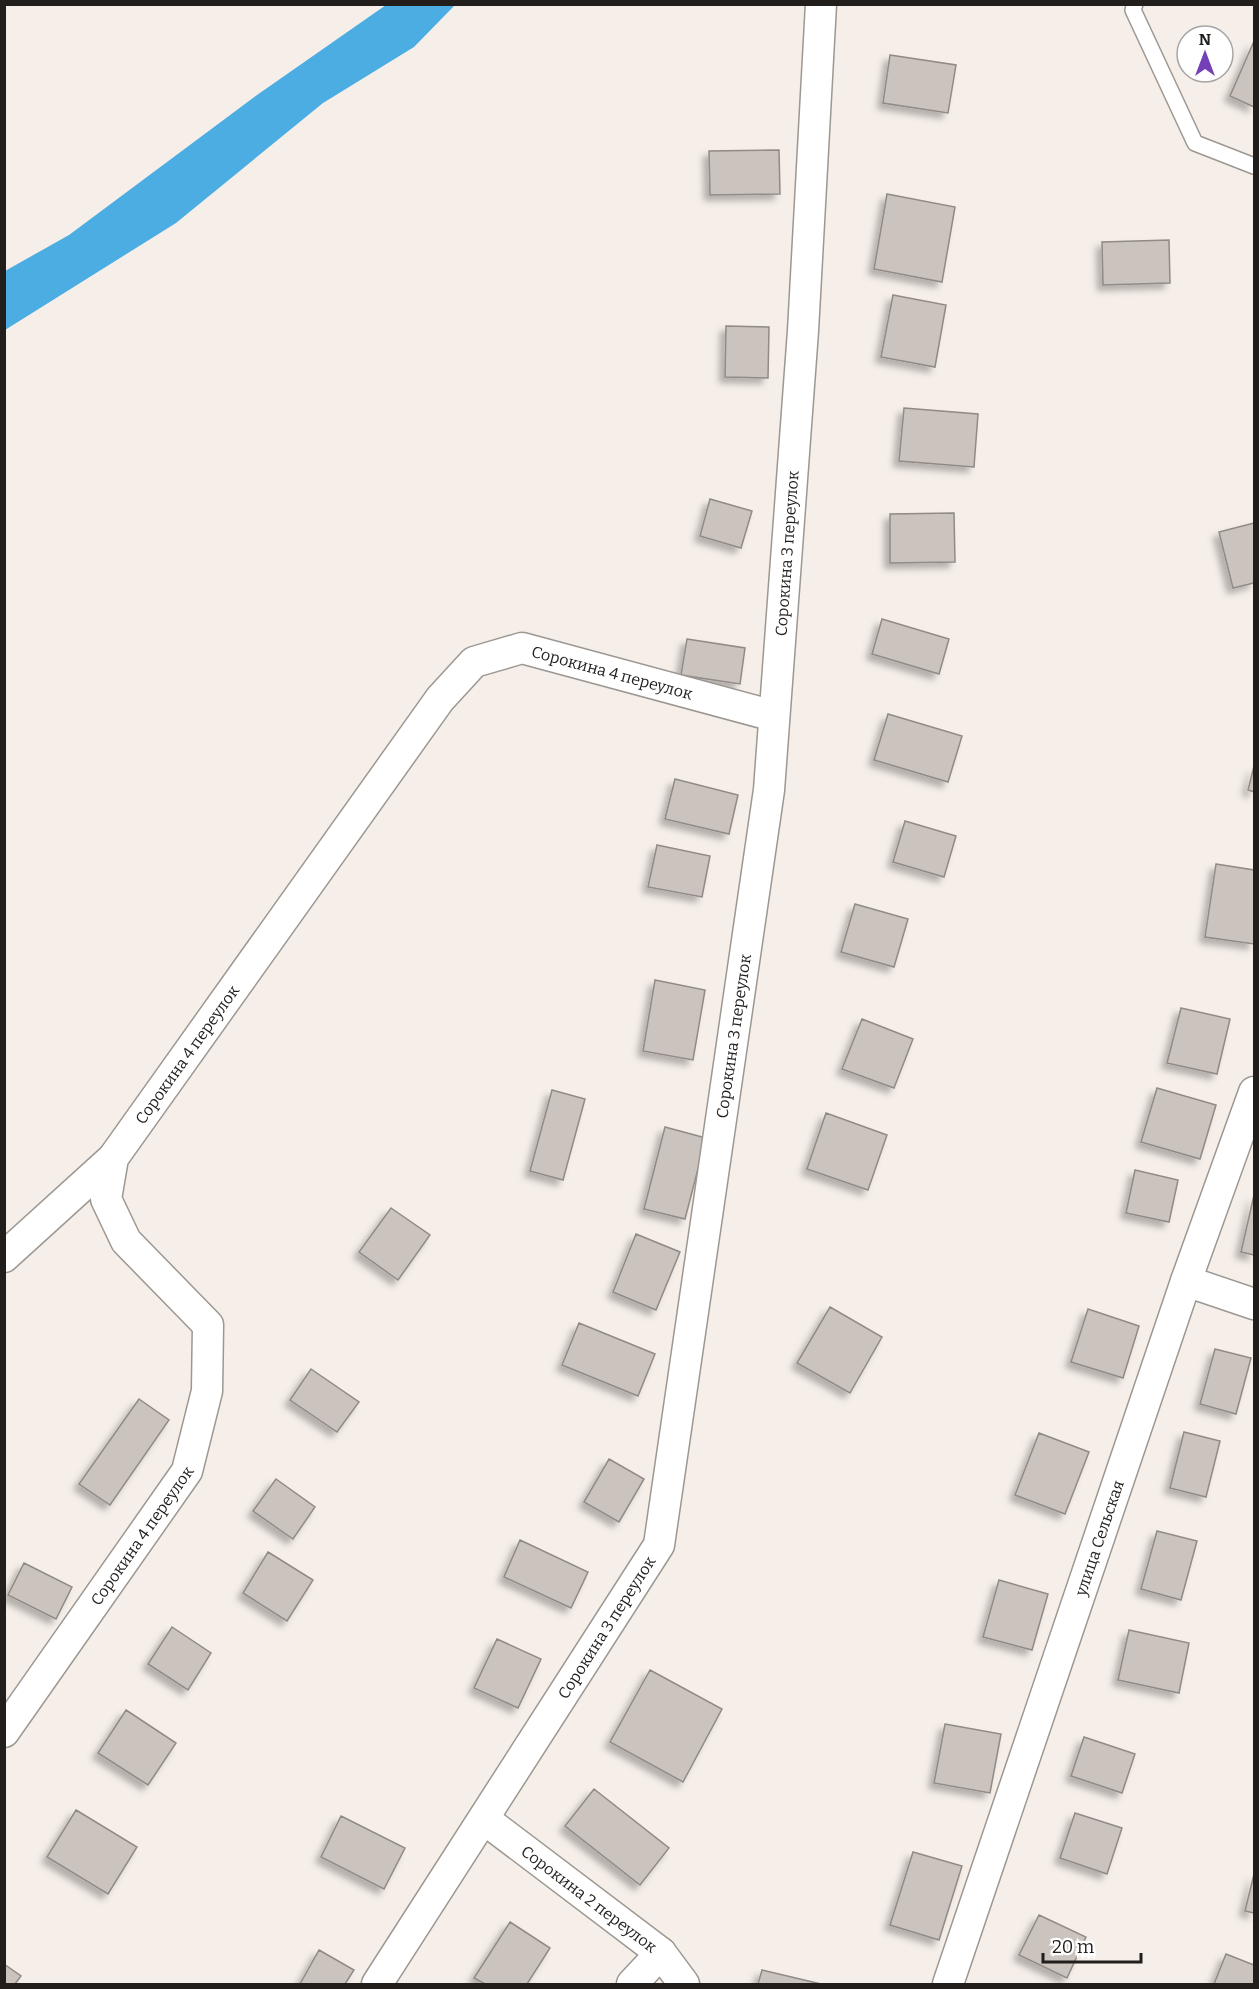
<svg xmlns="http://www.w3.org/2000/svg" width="1259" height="1989" font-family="Bitter,serif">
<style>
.water{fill:#4bade2}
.building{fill:#cac3be;stroke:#918a85;stroke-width:1.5;filter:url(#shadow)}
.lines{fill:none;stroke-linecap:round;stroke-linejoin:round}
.service-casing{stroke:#9d9791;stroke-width:18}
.minor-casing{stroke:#9d9791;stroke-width:33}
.service{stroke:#fff;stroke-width:15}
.minor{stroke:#fff;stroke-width:30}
.labels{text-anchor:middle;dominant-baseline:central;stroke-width:4.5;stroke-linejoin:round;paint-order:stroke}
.street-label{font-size:16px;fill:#211e1c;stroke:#fff}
</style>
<defs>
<filter id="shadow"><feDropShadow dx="-5.5" dy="5.5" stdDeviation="3" flood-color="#0004"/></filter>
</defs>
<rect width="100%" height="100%" fill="#f6efe9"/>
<path class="water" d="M386,5H455L414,47L323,103L176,223L5,330V271L69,235L257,95Z"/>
<path class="building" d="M1254,41V107L1230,96Z
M890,55L956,65L948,113L883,103Z
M779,150L780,194L710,195L709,151Z
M887,194L955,207L942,282L874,269Z
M1169,240L1170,283L1103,285L1102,242Z
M893,295L946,305L935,367L881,357Z
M726,326L769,327L768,378L725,377Z
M904,408L978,414L974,467L899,461Z
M710,499L752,511L741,548L700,536Z
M954,513L955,562L890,563V514Z
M1254,523V583L1233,588L1219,532Z
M882,619L949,639L939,674L872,654Z
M687,639L745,648L740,684L681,675Z
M888,714L962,736L948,782L874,760Z
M1254,766V792L1248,790Z
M675,779L738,795L729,834L665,819Z
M905,821L956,836L944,877L893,862Z
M657,845L710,856L702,897L648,887Z
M1216,864L1254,870V944L1205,937Z
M855,904L908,919L894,967L841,952Z
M655,980L705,990L693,1060L643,1051Z
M1181,1008L1230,1019L1217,1074L1167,1063Z
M862,1019L913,1039L894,1088L842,1069Z
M1157,1088L1216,1105L1200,1159L1141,1142Z
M552,1090L585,1099L563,1180L530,1171Z
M826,1113L887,1135L868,1190L807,1169Z
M665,1127L706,1138L685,1219L644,1209Z
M1135,1170L1178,1180L1169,1222L1126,1213Z
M1254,1195V1255L1241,1252Z
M391,1208L430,1235L398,1280L359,1252Z
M636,1234L680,1252L656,1310L613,1292Z
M830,1307L882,1337L850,1393L797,1363Z
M1088,1309L1139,1326L1123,1378L1071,1362Z
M579,1323L655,1354L638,1396L562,1365Z
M1215,1349L1251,1358L1236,1414L1200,1404Z
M311,1369L359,1402L337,1432L290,1400Z
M139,1399L169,1420L110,1505L79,1484Z
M1184,1432L1220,1441L1206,1497L1170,1488Z
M1039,1433L1089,1452L1065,1514L1015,1495Z
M609,1459L644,1479L619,1522L584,1502Z
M276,1479L315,1507L293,1539L253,1511Z
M1157,1531L1197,1541L1181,1600L1141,1589Z
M520,1540L588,1572L571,1608L504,1577Z
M268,1552L313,1580L287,1621L243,1593Z
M24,1563L72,1587L56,1619L8,1595Z
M999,1580L1048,1594L1032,1650L983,1637Z
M172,1627L211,1653L188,1690L148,1664Z
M1129,1630L1189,1643L1179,1693L1118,1680Z
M497,1639L541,1659L518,1708L474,1688Z
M650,1670L722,1709L683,1782L610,1742Z
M126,1710L176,1743L148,1785L98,1753Z
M945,1724L1001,1734L990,1793L934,1783Z
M1084,1737L1135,1754L1122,1793L1071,1776Z
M594,1789L669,1848L640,1885L565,1826Z
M76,1810L137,1847L108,1894L47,1857Z
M1075,1813L1122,1828L1107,1874L1060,1858Z
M341,1816L405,1848L384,1889L321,1857Z
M913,1852L962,1866L939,1940L890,1925Z
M1254,1874V1913L1245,1911Z
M1039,1915L1086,1937L1067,1978L1019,1955Z
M510,1922L550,1948L527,1984H485L474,1978Z
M319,1950L354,1970L345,1984H300Z
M1226,1954L1254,1965V1984H1214Z
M4,1964L21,1976L15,1984H4Z
M762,1970L821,1984H758Z"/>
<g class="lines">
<g class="service-casing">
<path id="service" d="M1135,4L1133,10L1195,143L1254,166"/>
</g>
<g class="minor-casing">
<g id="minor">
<path d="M4,1257L113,1158"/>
<path d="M1186,1281L1254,1304"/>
<path id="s1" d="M4,1732L187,1471L207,1391L208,1325L126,1241L106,1199L113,1158L440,699L474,662L522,648L774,716"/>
<path id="s2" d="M484,1819L661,1953L632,1984"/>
<path d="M661,1953L684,1984"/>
<path id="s3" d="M377,1984L659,1545L769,790L803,331L821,4"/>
<path id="s4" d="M948,1984L1186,1281L1254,1092"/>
</g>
</g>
<use href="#service" class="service"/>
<use href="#minor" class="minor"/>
</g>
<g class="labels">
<g class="street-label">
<text stroke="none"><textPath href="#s3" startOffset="1522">Сорокина 3 переулок</textPath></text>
<text stroke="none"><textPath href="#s1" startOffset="1430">Сорокина 4 переулок</textPath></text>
<text stroke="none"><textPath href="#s3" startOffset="1036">Сорокина 3 переулок</textPath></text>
<text stroke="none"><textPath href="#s1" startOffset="800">Сорокина 4 переулок</textPath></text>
<text stroke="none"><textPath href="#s1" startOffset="240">Сорокина 4 переулок</textPath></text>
<text stroke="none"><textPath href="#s4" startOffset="471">улица Сельская</textPath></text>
<text stroke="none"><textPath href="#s3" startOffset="424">Сорокина 3 переулок</textPath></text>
<text stroke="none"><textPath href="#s2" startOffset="132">Сорокина 2 переулок</textPath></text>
</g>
</g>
<rect width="1259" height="1989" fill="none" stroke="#211e1c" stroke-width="12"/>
<g transform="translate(1205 54)"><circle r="28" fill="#ffffff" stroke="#a6a5a4" stroke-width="1.5"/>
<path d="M0-4.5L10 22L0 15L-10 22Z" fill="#7340b7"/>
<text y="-9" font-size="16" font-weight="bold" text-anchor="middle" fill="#211e1c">N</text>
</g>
<path d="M1043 1953v9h98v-9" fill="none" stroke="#211e1c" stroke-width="3"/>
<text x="1052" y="1953" font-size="18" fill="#211e1c" stroke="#ffffff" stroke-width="4.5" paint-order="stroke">20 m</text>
</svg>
